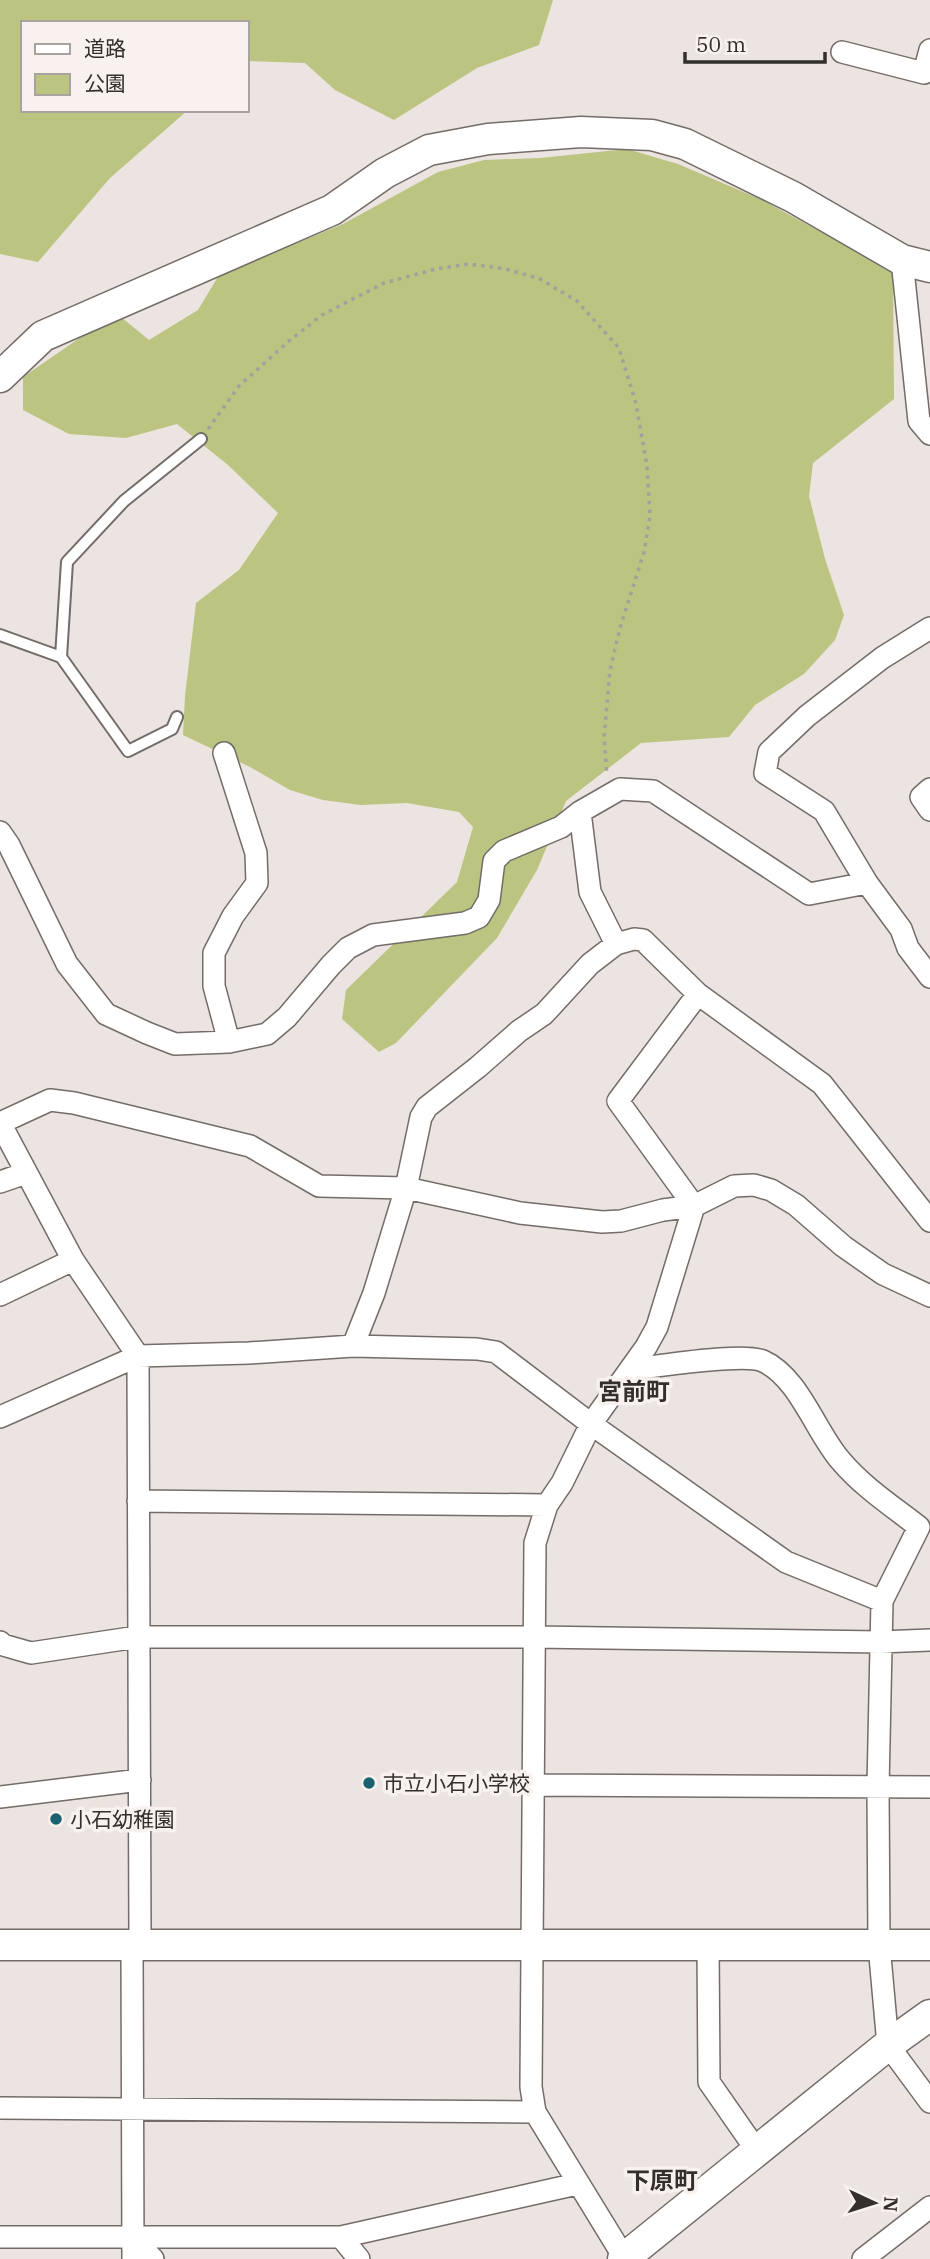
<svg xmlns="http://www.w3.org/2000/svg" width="930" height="2259" font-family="'IBM Plex Serif','Noto Sans JP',serif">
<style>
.green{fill:#bbc480}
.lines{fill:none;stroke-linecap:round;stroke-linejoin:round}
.lane-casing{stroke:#736c68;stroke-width:14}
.street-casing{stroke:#736c68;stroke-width:24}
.secondary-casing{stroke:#736c68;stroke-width:33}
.path{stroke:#a6a09c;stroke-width:3.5;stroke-dasharray:3.5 5;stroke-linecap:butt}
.lane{stroke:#fff;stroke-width:10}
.street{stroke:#fff;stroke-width:21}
.secondary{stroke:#fff;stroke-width:30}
.poi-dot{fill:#1b6172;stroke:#f9f1ed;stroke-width:2.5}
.labels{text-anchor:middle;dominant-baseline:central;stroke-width:7;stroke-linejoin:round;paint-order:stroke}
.poi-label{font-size:21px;fill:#322f2d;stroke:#f9f1ed;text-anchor:start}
.quarter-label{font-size:24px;font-weight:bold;fill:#322f2d;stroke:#f9f1ed}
</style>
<rect width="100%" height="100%" fill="#ece4e0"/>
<path class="green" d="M0,0H553L539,45L477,68L394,120L335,90L305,63L247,61V23H23V110H188L110,178L38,262L0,254Z
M627,149L678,164L760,199L893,271L894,399L813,463L809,496L825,559L844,615L835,640L804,674L755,705L729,737L641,743L566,801L537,870L497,938L396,1043L379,1052L342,1019L346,990L457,882L473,827L459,812L407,803L361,805L323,800L290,790L250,767L183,735L185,696L196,603L239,570L278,513L228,465L177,424L126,438L69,434L23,410V377L116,313L149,340L198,310L219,275L343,224L438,172L484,160L540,158Z"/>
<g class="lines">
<g class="lane-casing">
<path id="lane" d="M0,635L61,657L128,751L172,729L177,717
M61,657L67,562L124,501L201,439"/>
</g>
<g class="street-casing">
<path id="street" d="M842,52L924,73L930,50
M902,260L919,421L930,434
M930,628L882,658L807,716L769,752L765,773L824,811L867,883L901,929L908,948L930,977
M224,753L256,853L257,883L233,916L214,953V986L229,1042
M930,789L921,797L930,810
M580,812L590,892L616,944
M0,832L9,845L67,964L106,1014L147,1033L175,1044L229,1042L267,1034L287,1017L331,965L348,948L373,935L465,923L479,917L489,900L494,861L504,851L561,827L580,812L620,789L653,791L809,894L867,883
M0,1182L26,1173
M694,1206L618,1101L698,994
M0,1295L73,1260
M353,1346L374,1293L406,1188L421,1117L427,1107L478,1067L519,1031L544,1014L590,964L616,944L634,939L643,940L698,994L822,1084L930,1221
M630,1369C656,1367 743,1352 763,1361C799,1377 816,1433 841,1461C863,1487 892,1506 919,1527L882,1601L878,1787L879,1945L888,2045L930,2102
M0,1417L138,1356L249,1353L353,1346L477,1349L496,1352L591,1424L786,1562L882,1601
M138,1501L547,1505
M0,1642L3,1645L31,1653L137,1637H534L880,1642L930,1640
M533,1785L930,1787
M0,1797L140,1780
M132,1944L133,2259
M140,1944L138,1356L73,1260L0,1123L50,1100L74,1103L250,1146L319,1186L406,1188L520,1213L602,1222L621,1221L663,1210L694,1206L734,1186L754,1185L771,1190L796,1205L843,1246L883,1274L930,1296
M708,1945L709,2082L757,2151
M0,2108L535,2112
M0,2237H341L577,2184
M341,2237L359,2259
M133,2238L153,2259
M625,2259L535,2112L531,2087L535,1543L547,1505L562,1483L591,1424L646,1347L657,1327L694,1206
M863,2259L930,2207"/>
</g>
<g class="secondary-casing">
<path id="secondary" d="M0,377L43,336L332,210L385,173L429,150L488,139L581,132L652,135L685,144L793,197L902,260L930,267
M0,1945H930
M623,2259L888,2045L930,2015"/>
</g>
<path class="path" d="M208,429L239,386L289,341L322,315L384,283L436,269L469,264L506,269L540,279L577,301L619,348L636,404L647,466L650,516L644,552L620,628L610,670L604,738L607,775"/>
<use href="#lane" class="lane"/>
<use href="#street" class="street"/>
<use href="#secondary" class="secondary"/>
</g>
<g class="poi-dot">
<circle cx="369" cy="1783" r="7"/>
<circle cx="56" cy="1819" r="7"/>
</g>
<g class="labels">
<g class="poi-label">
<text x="383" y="1783">市立小石小学校</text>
<text x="70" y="1819">小石幼稚園</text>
</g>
<g class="quarter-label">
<text x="634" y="1391">宮前町</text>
<text x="662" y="2180">下原町</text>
</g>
</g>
<rect x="21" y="21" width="228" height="91" fill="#f9f1ed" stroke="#a9a3a0" stroke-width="2"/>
<rect x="35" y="44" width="35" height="10" fill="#ffffff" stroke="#a9a3a0" stroke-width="2"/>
<text x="84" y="56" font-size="21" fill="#322f2d">道路</text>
<rect x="35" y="74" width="35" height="21" fill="#bbc480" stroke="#a9a3a0" stroke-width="2"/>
<text x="84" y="91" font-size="21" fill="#322f2d">公園</text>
<g transform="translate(874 2203) rotate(94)" stroke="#f9f1ed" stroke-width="5" paint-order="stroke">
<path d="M0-5L12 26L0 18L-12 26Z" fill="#322f2d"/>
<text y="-10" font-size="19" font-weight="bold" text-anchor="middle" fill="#322f2d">N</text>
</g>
<path d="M685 52v10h140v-10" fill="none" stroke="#322f2d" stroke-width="3.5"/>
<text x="696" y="52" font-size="21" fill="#322f2d" stroke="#f9f1ed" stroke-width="5" paint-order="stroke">50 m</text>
</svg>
